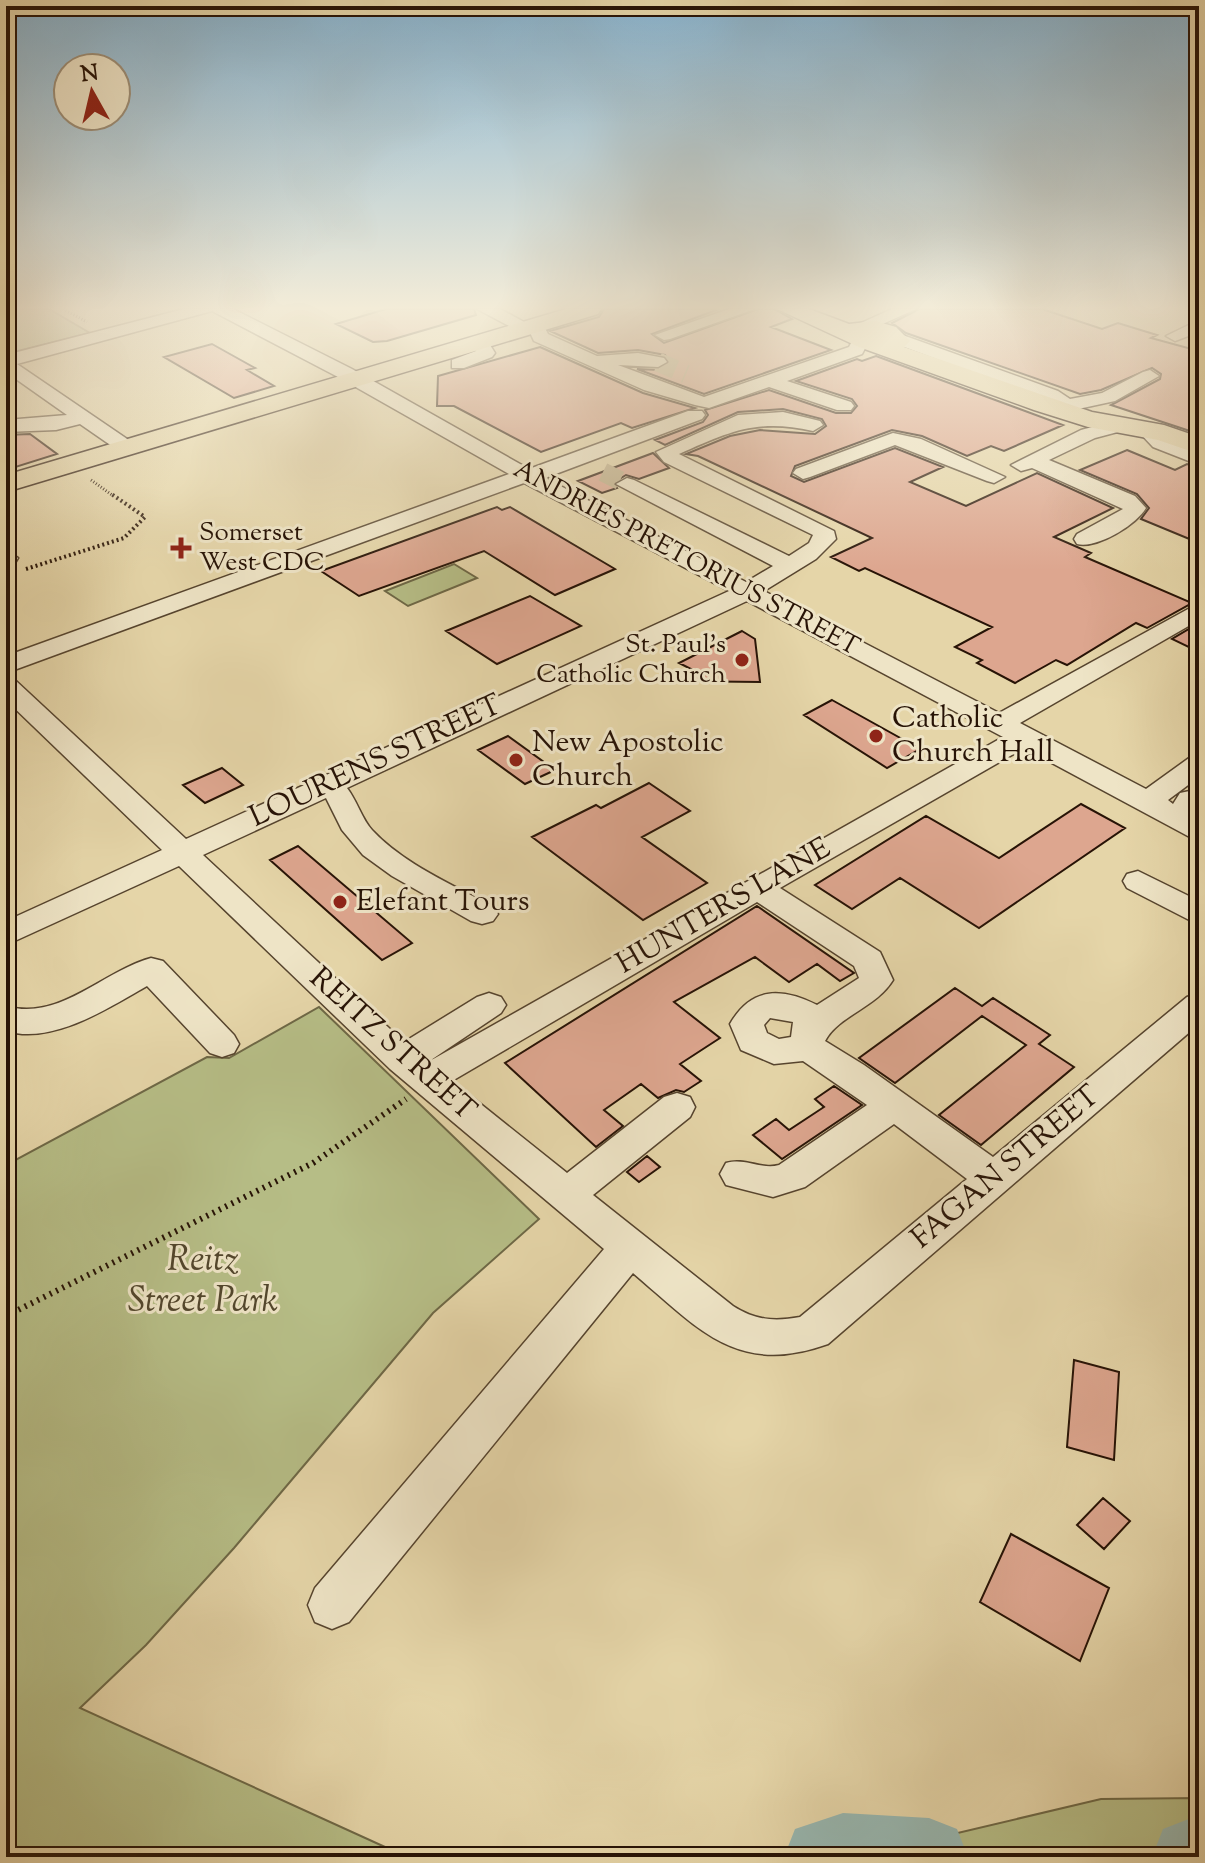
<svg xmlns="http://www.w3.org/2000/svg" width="1205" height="1863" font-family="'Sorts Mill Goudy',serif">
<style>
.green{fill:#b6bd86;stroke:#6e6846;stroke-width:2}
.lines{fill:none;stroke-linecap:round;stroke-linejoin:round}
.river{fill:#98b7b0;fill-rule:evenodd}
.building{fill:#dda68f;stroke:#271306;stroke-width:2}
.minor-tunnel{stroke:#bfae88;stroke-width:19;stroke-dasharray:19 10;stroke-linecap:butt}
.minor-casing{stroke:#56442e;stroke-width:3}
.major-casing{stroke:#271306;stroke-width:3}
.path-far2{stroke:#271306;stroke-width:3;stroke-dasharray:1 2;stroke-linecap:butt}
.path-far1{stroke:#271306;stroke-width:4;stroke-dasharray:2 3;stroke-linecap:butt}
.path{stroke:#271306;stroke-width:6;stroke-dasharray:2 5;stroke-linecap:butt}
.minor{fill:#eee4c6;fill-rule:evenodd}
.major{fill:#e5d5a8;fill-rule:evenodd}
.poi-dot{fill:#8f2418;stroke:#eee4c6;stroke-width:3}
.labels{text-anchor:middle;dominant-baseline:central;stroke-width:6;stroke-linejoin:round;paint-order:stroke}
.far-poi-label{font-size:26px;fill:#271306;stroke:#eee4c6;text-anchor:start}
.far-street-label{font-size:26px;fill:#271306;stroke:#eee4c6}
.poi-label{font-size:30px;fill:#271306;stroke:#eee4c6;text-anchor:start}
.street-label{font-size:30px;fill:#271306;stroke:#eee4c6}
.near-park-label{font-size:36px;font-style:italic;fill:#52462c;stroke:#eee4c6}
</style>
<rect width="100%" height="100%" fill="#e5d5a8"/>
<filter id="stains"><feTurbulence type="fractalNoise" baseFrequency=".0025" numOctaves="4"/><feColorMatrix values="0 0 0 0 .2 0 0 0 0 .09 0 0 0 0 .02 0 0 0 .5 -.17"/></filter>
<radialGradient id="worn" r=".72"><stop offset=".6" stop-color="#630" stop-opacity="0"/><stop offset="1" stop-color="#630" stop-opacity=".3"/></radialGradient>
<path class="green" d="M6,309H49L90,333L6,354Z
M454,564L477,578L408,606L385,591Z
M319,1007L539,1219L433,1313L234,1548L146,1645L80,1708L407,1857H6V1165L207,1057L229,1058Z
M1199,1798V1857H746L832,1839L928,1840L1101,1799Z"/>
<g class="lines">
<path class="river" d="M843,1813L929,1818L957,1829L968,1857H784L795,1829Z
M1199,1815V1857H1152L1163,1829Z"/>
</g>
<path class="building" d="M386,309H474L476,315L387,341L373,342L336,324Z
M604,309H719L652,334L664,343L758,309H774L792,319L771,327L831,350L704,394L637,369L659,370L670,363L665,355L638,350L598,353L550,331L599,317Z
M919,309H1042L1102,329L1118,323L1157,335L1151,338L1199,351V434L1111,405L1160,379L1161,374L1152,368L1101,390L1080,394L906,333L892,323Z
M212,344L255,368L247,370L274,386L234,398L164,357Z
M540,347L643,393L695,408L632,428L621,423L541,452L454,406H437L438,376Z
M876,356L1063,425L1004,451L991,446L967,456L922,436L892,430L795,466L791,476L804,482L895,448L943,467L910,482L966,506L1037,473L1113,508L1054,537L1091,553L1085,557L1192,603L1147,628L1136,623L1067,665L1056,660L1015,683L977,663L982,660L955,647L992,627L865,568L859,571L831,557L872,538L698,456L686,454L730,436L760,430L815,434L826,426L822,419L783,409L738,412L665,445L655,440L703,422L708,415L705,410L769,390L836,413H851L857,406L852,399L796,381L857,359L862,361Z
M30,434L57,454L6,470V435Z
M1127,450L1175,470L1187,464L1199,468V543L1141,519L1149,508L1137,494L1080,470Z
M653,453L669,468L639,479L626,475L613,483L617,488L602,493L578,481Z
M497,507L502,510L510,507L615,569L555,595L484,551L359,596L321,571Z
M530,596L581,626L497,664L446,631Z
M1199,623V652L1172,639Z
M742,631L755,639L760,682L672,681L693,670L679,663Z
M832,700L920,749L887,768L804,715Z
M508,736L555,770L525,784L478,750Z
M222,768L243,785L205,803L183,785Z
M649,783L690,811L642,837L707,883L643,920L532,837L596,805L601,808Z
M1081,804L1125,828L979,928L900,878L852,909L815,885L926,816L999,858Z
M298,846L412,943L382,960L270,860Z
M757,906L854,973L840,981L817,964L789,982L755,957L674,1002L720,1038L680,1064L701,1081L684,1092L676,1090L658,1098L641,1084L604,1110L623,1126L596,1147L505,1063Z
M955,988L982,1006L993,998L1050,1035L1039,1044L1074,1067L981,1145L939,1115L1026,1045L982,1016L895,1083L859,1058Z
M834,1086L862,1105L782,1159L753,1135L776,1119L789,1130L824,1107L815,1099Z
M647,1156L660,1167L639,1182L627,1172Z
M1074,1360L1119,1372L1114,1460L1067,1447Z
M1103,1498L1130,1521L1104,1549L1077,1525Z
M1011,1534L1109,1588L1080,1661L980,1602Z"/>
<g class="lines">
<path class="minor-tunnel" d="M658,362L686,374
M603,472L627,484"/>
<g class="minor-casing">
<path id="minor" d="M184,309H233L352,369L529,469L688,411H702L705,415L702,419L545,478L746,582L773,566L616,484L627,478L634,480L789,556L809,543L813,535L664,462L656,452L738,415L783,412L820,421L823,425L813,431C757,418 729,432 679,454L834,531L836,539L816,559L764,591L999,713L1199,603V620L1020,723L1146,789L1189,758L1199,756V777L1168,800L1173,804L1180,793L1199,789V809L1194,817L1199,820V842L1024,748L780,888L880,952L893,980C876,1008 839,1015 825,1041L864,1065L993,1157L1187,997L1199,993V1024L828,1344C736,1377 698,1328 633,1273L349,1622L332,1629L315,1622L308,1605L315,1588L604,1249L390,1069L179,866L6,945V921L162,850L6,700V678L15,680L186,839L729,591L524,483L6,673V656L509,474L338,377L212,311L17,364L133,443L136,447L133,451H119L80,424L56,430L6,432V420L67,415L6,372V355ZM747,601L1003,737L428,1062L501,1013L506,1005L501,997L489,993L477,997L404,1042L203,855L326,798L342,830L363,855L392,876L471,921L482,924L493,921L498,914L493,907C452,884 405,865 372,830C362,819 357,801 347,788ZM757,902L854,966L859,978L817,1005C781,987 751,987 730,1024L741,1050L774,1064L803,1061L867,1105L779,1165C761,1170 745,1157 726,1163L720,1174L726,1185L773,1197L805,1187L894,1124L967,1179L800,1317C774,1322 755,1320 733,1306L593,1195L690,1117L695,1107L690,1097L677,1093L664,1097L567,1173L452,1081ZM770,1018L793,1022L791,1037L779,1039L767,1033L764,1025Z
M477,309H500L526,323L517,328L511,327Z
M729,309H755L670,339L664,340L655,335Z
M892,309H916L867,331H855L852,327Z
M1199,320V332L1175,341L1166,336Z
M536,321L542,322L548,334L597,356L638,353L664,358L667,362L658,367L618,365L704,397L849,347L854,337L860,336L869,341L862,354L787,381L851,402L854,406L851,410H837L769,387L709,408L695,405L644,390L534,341L527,326Z
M897,333L1058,391L1070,399L1102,393L1143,372L1150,370L1159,376L1115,401L1078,409L1077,418H1063L1058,409L1044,399L891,342V334Z
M481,339L487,340L495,353L492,357L464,368H452V360L476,351L472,344Z
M1122,419L1129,421L1132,425L1129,429L1095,438L1049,460L1135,496L1146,508C1136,525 1097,549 1077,544L1074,539L1077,534L1123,509L1032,468L1021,471L1011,465L1081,430Z
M1146,423L1167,439L1199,452V465L1153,447L1136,429Z
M893,433L921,439L1005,477L994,483L987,481L895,445L810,477L803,479L793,473L796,469Z
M6,550L18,558L15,563L6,565Z
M1138,871L1199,901V925L1127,888L1123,881L1127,874Z
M151,958L163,961L234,1035L239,1044L234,1053L222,1057L210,1053L147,986C108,1008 53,1045 6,1031V1006C59,1022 103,971 151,958Z"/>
</g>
<g class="major-casing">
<path id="major" d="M566,309H601L598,314L525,336L6,492V475Z
M777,309H809L849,324L875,321L896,327L910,341L904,347L1092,412L1164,425L1199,437V454L1158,440L1088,427L1034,410L859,347Z"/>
</g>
<path class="path-far2" d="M63,309L87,322
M91,480L112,495"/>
<path class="path-far1" d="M26,569L124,538L145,517L110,493"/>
<path class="path" d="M6,1316L313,1163L406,1099"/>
<use href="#minor" class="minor"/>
<use href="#major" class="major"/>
</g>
<linearGradient id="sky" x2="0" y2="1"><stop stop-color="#88b5d2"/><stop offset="0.54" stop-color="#f3ecd8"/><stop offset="1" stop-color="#f3ecd8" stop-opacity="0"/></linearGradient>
<rect width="1205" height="570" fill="url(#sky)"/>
<g class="poi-dot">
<path d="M177 536h8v8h8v8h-8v8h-8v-8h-8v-8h8z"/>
<circle cx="742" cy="660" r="8"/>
<circle cx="876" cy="736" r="8"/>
<circle cx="516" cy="760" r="8"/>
<circle cx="340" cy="902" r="8"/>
</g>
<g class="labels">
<g class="far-poi-label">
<text x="199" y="533">Somerset<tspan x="199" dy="30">West CDC</tspan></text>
<text x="726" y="645" text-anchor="end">St. Paul's<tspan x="726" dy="30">Catholic Church</tspan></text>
</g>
<g class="far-street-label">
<text transform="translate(686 559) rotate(28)">ANDRIES PRETORIUS STREET</text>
</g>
<g class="poi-label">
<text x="892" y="719">Catholic<tspan x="892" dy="34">Church Hall</tspan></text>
<text x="532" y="743">New Apostolic<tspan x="532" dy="34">Church</tspan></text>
<text x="356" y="902">Elefant Tours</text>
</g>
<g class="street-label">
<text transform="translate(376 762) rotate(-25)">LOURENS STREET</text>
<text transform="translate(724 907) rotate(-30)">HUNTERS LANE</text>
<text transform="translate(392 1045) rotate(42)">REITZ STREET</text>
<text transform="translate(1006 1168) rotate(-40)">FAGAN STREET</text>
</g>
<g class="near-park-label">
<text x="203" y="1261">Reitz<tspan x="203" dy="41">Street Park</tspan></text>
</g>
</g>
<rect width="1205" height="1863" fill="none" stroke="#e5d5a8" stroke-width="32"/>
<rect x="8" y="8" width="1189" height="1847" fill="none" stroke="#271306" stroke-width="4"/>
<rect x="16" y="16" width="1173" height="1831" fill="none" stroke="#271306" stroke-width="2"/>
<g transform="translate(92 92) rotate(352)"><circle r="38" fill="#eee4c6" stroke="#9e9079" stroke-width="2"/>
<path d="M0-6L14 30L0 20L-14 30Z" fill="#8f2418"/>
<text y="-12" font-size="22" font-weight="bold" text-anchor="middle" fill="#271306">N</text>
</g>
<rect width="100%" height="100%" filter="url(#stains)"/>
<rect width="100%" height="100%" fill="url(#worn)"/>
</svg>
